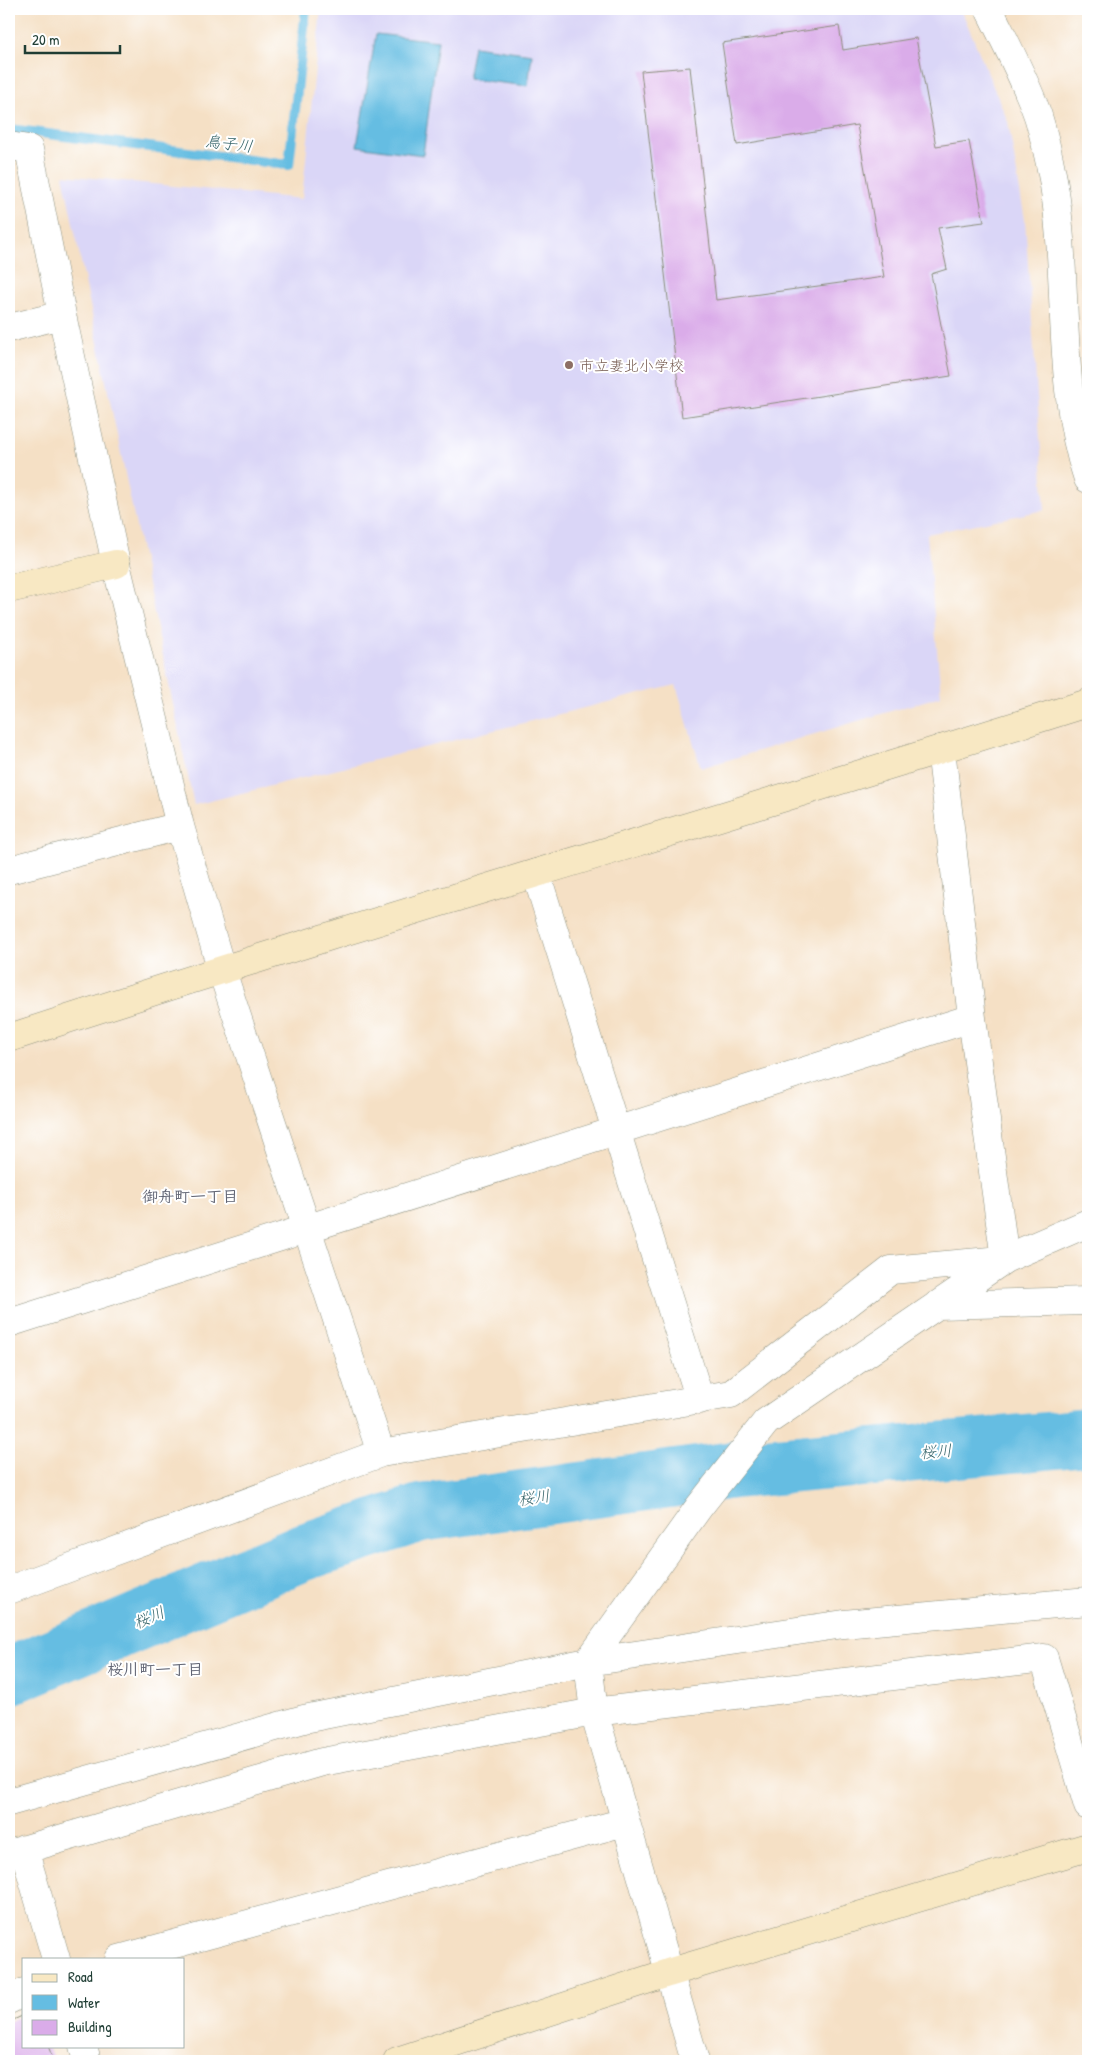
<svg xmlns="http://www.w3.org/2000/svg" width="1097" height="2070" font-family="'Patrick Hand','Klee One',sans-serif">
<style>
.built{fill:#dad6f7}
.water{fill:#65bde2;stroke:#427d8b}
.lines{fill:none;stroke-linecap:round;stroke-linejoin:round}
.stream{stroke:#65bde2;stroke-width:10}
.river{stroke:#65bde2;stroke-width:58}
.building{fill:#daace9}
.street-casing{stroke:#8a8e7c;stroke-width:29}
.secondary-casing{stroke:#8a8e7c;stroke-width:29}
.street{stroke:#fff;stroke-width:28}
.secondary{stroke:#f8e8c3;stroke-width:28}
.education-dot{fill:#8d6e63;stroke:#fff;stroke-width:2}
.labels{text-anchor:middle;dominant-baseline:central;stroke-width:4;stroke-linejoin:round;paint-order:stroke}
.education-label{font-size:15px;fill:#785e54;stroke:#fff;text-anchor:start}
.water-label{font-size:16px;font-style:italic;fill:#346368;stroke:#fff}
.neighbourhood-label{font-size:16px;font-weight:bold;fill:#606473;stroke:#fff}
</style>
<rect width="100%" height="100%" fill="#fff"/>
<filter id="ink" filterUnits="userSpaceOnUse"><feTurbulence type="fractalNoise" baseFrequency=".02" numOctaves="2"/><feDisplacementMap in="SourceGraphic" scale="10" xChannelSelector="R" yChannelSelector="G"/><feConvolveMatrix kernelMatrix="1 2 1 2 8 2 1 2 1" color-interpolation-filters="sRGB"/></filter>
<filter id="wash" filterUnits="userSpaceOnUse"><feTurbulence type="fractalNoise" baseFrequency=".0096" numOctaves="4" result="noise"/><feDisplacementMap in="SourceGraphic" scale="20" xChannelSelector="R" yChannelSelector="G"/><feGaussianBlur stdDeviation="1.12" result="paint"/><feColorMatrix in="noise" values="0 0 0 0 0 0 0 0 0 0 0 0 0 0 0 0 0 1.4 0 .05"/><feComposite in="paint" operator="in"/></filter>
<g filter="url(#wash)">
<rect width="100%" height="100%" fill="#f5e0c5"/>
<path class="built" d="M321,9H961L1008,122L1025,220L1045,510L927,534L941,696L701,768L676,685L194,805L63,175L302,199Z"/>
<path class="water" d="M376,34L438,41L423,155L357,146Z
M474,46L532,54L528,86L468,79Z"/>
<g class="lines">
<path class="stream" d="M9,129L289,165L306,9"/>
<path class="river" d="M9,1676L301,1553L420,1513L734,1470L1088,1437"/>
</g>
<g id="blocks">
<path class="building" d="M839,26L843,50L916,38L936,146L969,141L984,222L938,228L947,269L931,274L951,376L682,417L641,71L690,67L716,300L884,277L857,125L737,145L722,43Z
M22,2016L24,2046H48L54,2061H9V2022Z"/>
</g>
</g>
<g filter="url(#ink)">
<use href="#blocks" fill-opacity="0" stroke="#8a8e7c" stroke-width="1"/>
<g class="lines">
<g class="street-casing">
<path id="street" d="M989,9C1006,44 1025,79 1038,116C1044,135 1049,158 1053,179C1070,278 1055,383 1088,479
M9,146L29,149L62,315L116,564L180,826L221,968L381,1453
M9,328L62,315
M941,749L972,1018L1005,1259
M9,870L180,826
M536,873L700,1400
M937,1305L1088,1301
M9,1323L972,1018
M9,1590L381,1453L731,1394L891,1270L1001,1260
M9,1802L304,1719L588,1662L844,1624L1088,1601
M24,1849L56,1959
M9,1854L322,1762L594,1712L1044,1658L1088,1806
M119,1959L625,1822
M9,2000L24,1992
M83,2046L87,2061
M695,2061L594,1712L588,1662L699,1507L766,1422L1005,1259L1088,1223"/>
</g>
<g class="secondary-casing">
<path id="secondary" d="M9,589L116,564
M9,1038C367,921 729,817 1088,703
M397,2061L668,1973L1088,1847"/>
</g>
<use href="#street" class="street"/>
<use href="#secondary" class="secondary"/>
</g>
</g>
<circle class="education-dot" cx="569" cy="365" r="5"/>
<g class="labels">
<g class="education-label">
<text x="579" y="365">市立妻北小学校</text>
</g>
<g class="water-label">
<text transform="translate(229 143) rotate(7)">鳥子川</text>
<text transform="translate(936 1451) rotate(-5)">桜川</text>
<text transform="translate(534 1497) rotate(-8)">桜川</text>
<text transform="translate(149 1617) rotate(-23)">桜川</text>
</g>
<g class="neighbourhood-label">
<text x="190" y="1196">御舟町一丁目</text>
<text x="155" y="1669">桜川町一丁目</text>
</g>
</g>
<rect width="1097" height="2070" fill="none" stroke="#fff" stroke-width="30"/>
<rect x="22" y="1958" width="162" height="90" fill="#ffffff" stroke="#a5b1ae"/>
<rect x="32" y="1974" width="25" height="8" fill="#f8e8c3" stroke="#a5b1ae"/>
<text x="68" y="1982" font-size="15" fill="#1f3d34">Road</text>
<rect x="32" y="1995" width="25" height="15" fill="#65bde2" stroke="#a5b1ae"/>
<text x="68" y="2008" font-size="15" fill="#1f3d34">Water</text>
<rect x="32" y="2020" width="25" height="15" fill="#daace9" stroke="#a5b1ae"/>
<text x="68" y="2032" font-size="15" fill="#1f3d34">Building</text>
<path d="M25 45v8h95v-8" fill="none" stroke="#1f3d34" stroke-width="2.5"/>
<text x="32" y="45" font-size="15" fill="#1f3d34" stroke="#ffffff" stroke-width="4" paint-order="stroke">20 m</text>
</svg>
